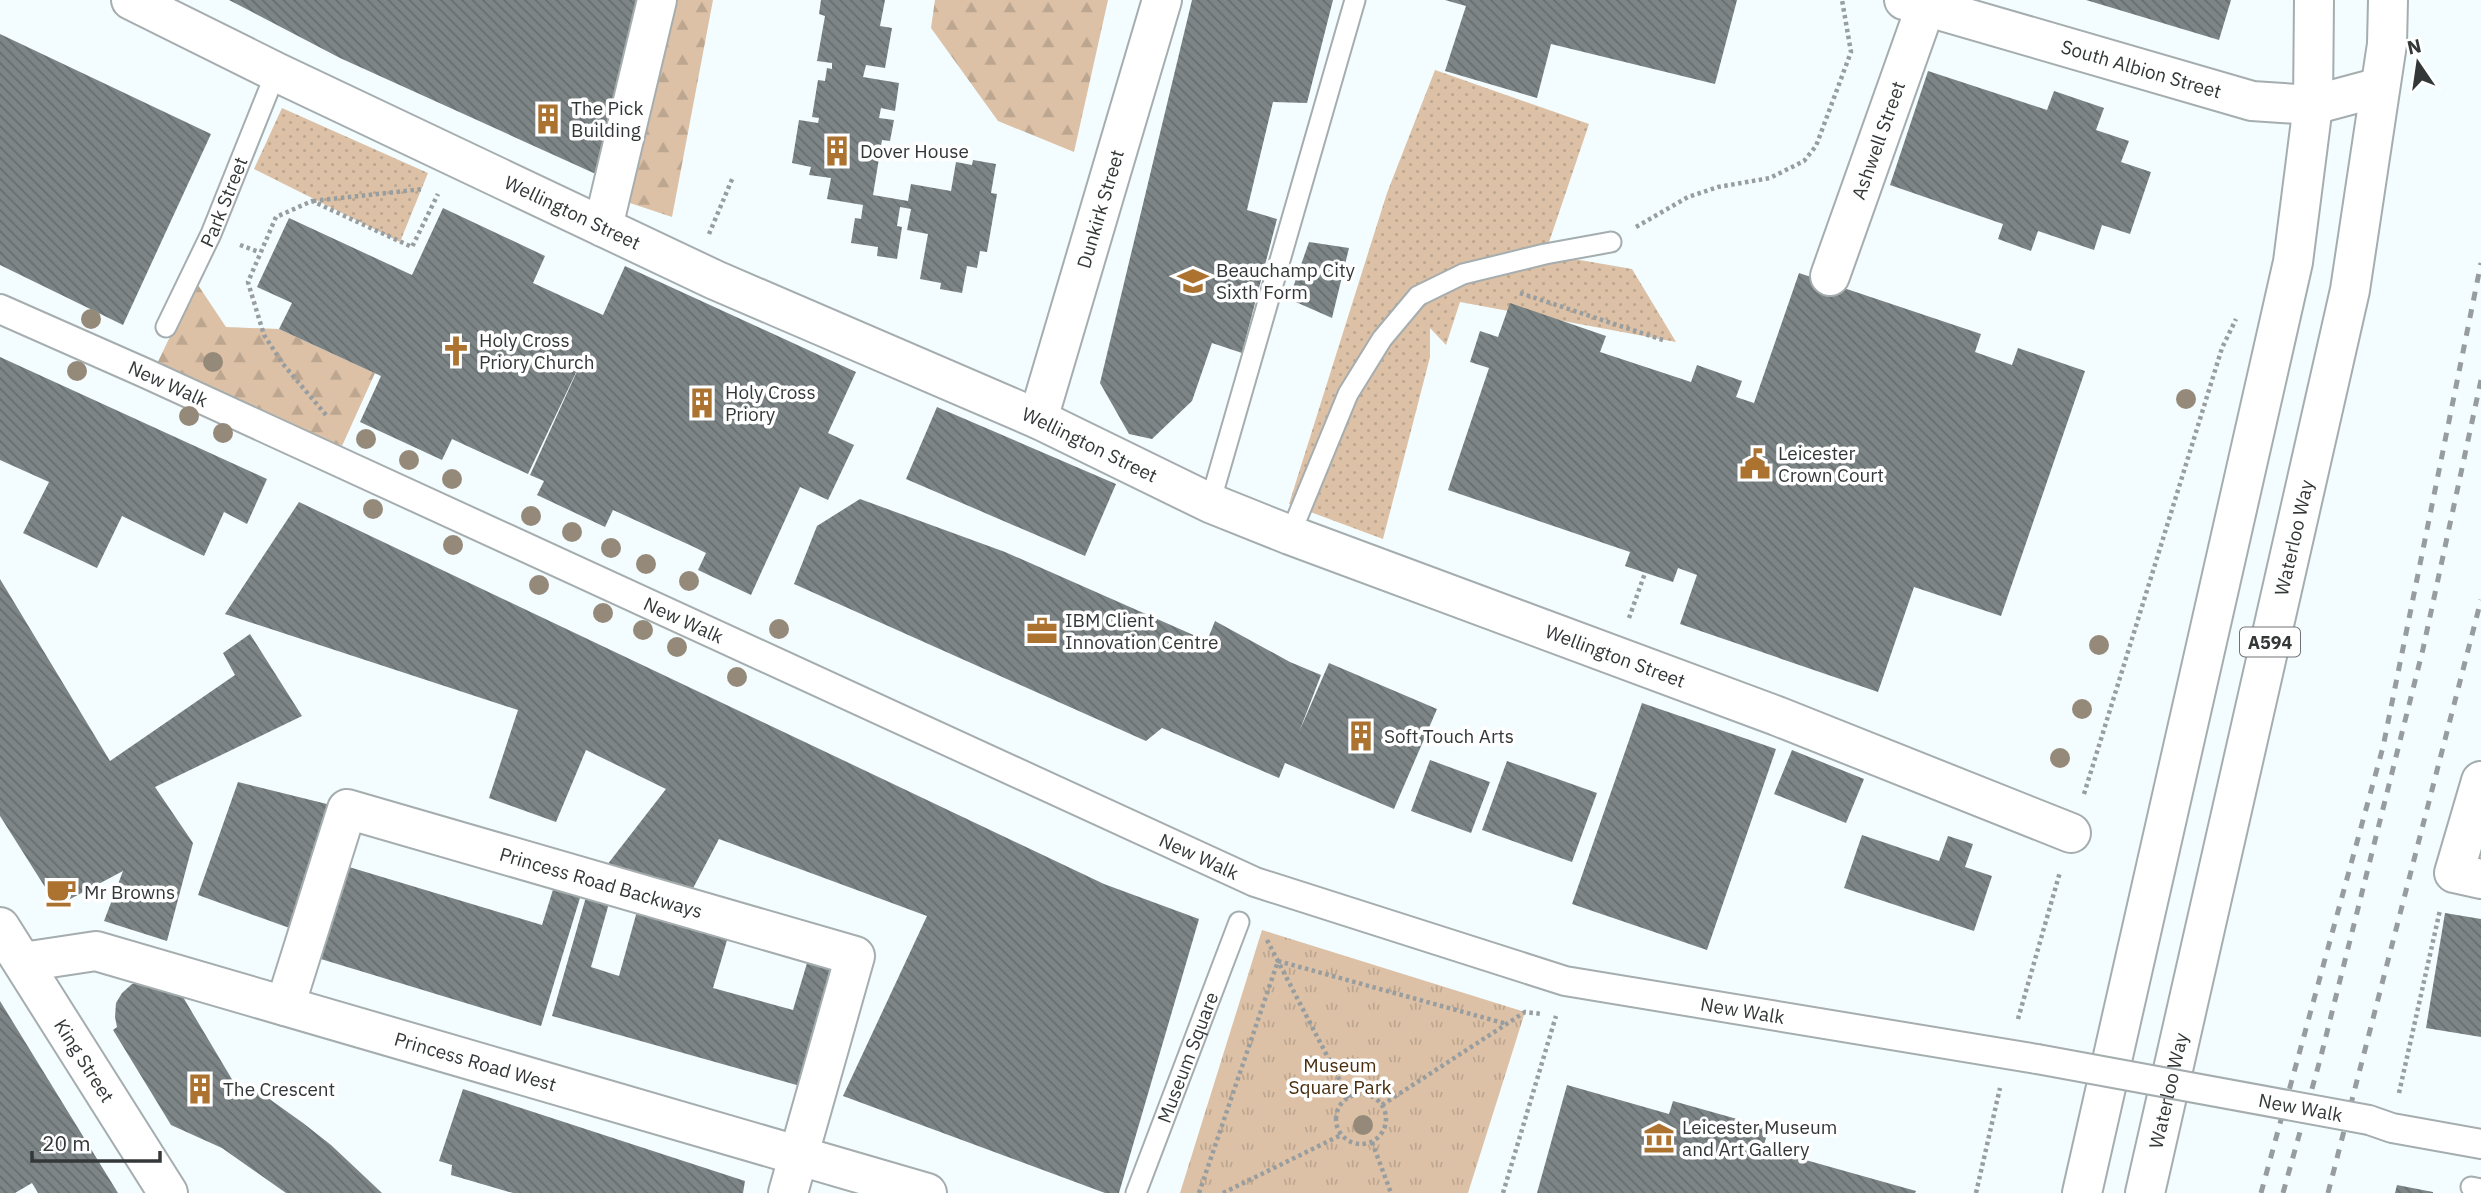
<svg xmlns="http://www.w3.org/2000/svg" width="2481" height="1193" font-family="'IBM Plex Sans',sans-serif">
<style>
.grass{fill:url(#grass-dots)}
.forest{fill:url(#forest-firs)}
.park{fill:url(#park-tufts)}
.building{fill:url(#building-back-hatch)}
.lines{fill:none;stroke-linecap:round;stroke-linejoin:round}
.service-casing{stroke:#a5adaf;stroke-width:23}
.pedestrian-casing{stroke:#a5adaf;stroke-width:32}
.minor-casing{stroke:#a5adaf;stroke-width:42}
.primary-casing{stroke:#a5adaf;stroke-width:42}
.path{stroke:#989e9f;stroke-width:4.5;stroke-dasharray:3.5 3.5;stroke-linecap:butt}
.service{stroke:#fff;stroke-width:19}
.pedestrian{stroke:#fff;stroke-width:28}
.minor{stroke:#fff;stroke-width:38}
.primary{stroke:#fff;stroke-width:38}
.rail{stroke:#979d9e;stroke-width:5;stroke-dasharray:9 9;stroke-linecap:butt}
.pedestrian-bridge-casing{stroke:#a5adaf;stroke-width:32;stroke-linecap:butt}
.pedestrian-bridge{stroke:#fff;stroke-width:28}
.tree{fill:#958a7a}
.labels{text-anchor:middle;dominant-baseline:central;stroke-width:7;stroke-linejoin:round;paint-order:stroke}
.shield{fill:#fff;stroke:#717374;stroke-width:2}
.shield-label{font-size:18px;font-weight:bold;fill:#343738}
.street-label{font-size:19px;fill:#343738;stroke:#fff}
.poi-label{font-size:19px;fill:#343738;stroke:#fff;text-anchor:start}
.park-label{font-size:19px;fill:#482d0e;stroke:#fff}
</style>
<defs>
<pattern id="grass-dots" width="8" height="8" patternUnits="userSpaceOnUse" patternTransform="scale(1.75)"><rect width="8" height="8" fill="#dcc1a6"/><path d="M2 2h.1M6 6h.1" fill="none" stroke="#bda690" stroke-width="1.8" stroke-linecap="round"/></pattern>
<pattern id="forest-firs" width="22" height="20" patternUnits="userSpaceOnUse" patternTransform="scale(1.75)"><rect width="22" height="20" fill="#dcc1a6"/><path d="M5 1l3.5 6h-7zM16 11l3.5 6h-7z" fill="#bda690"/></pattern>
<pattern id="park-tufts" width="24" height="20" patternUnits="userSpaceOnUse" patternTransform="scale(1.75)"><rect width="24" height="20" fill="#dcc1a6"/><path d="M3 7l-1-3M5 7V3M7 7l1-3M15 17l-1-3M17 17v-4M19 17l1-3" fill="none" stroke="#bda690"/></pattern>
<pattern id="building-back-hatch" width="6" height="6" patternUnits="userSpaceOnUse" patternTransform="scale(1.75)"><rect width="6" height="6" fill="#7d8587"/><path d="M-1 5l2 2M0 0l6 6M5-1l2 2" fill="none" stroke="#676e6f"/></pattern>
</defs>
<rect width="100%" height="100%" fill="#f3fcfe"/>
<path class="grass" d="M1435,70L1589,124L1545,254L1632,269L1676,342L1460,302L1446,345L1430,328V357L1383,539L1289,504L1387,193Z
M282,108L428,173L400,242L254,169Z"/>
<path class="forest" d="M664,0H713L672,217L621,200Z
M935,0H1108L1074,152L998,121L931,28Z
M196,282L226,327L279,329L375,373L342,446L155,368Z"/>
<path class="park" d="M1262,930L1525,1012L1468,1193H1180Z"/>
<path class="building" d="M229,0H644L609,180L340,58Z
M821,0H885L880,26L892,28L885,68L866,65L863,77L899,83L895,111L881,108L879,118L894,120L890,141L882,140L873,195L908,201L911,184L951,191L956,162L972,165L973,160L996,164L991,193L997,194L987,252L980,251L977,268L967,266L962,293L940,289L941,283L920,279L928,234L907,230L911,209L900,207L897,226L902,227L897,259L877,256L878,247L851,243L855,218L861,219L863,205L827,199L831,178L809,175L811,167L792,163L799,120L818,123L819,118L812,117L818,80L825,81L827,68L832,69V63L817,61L825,16L819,14Z
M1192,0H1333L1307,103L1273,102L1247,210L1277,219L1242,353L1212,343L1192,401L1152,439L1129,434L1100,383Z
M1445,0H1737L1715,84L1551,44L1537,98L1445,71L1466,6Z
M2086,0H2231L2219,40Z
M0,34L211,134L123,325L0,265Z
M1928,71L2047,110L2054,91L2104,108L2096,130L2129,141L2121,162L2151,172L2130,234L2102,225L2094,250L2038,231L2031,251L1998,239L2003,224L1890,185Z
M443,208L545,256L533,283L603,315L625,266L856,372L828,433L854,445L828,500L800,487L751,595L698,570L706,553L694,547L613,510L605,527L537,495L544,481L530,475L588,347L528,474L452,439L442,460L360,422L381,376L279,329L292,303L257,287L289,218L412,275Z
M1309,242L1349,248L1332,318L1289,299Z
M1799,273L1981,334L1975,352L2012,365L2018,348L2085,371L2001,616L1914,587L1878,692L1680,624L1697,575L1678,568L1673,582L1625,566L1630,552L1448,490L1489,368L1470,362L1480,331L1498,337L1510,303L1606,336L1600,352L1691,382L1697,365L1742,381L1736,397L1754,403Z
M0,357L267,479L247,524L224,512L204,556L122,516L97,568L23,533L49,482L0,460Z
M937,407L1116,484L1085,556L906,479Z
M860,499L1005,552L1207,641L1215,621L1290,662L1321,675L1299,732L1329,663L1437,709L1394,809L1285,763L1279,778L1162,728L1146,741L794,584L817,526Z
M299,502L1104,884L1199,919L1119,1193H1105L843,1096L927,916L719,839L690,894L607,865L666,789L586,750L556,822L489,798L518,710L225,614Z
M0,579L110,761L235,675L223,653L250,634L302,716L155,787L193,843L167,941L104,921L123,871L57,906L0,816Z
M1642,703L1776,749L1707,950L1572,904Z
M1792,750L1864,779L1846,823L1774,794Z
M1430,760L1490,782L1471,833L1411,811Z
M1507,761L1597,793L1572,862L1482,830Z
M238,782L339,807L298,931L198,895Z
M1862,835L1939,861L1948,836L1973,844L1965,867L1992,876L1974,931L1844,888Z
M339,864L542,925L556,880L583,888L541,1026L311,956Z
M588,890L611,896L591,967L619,976L639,904L730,930L713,988L793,1010L810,953L847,964L811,1089L552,1016Z
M2445,913L2481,919V1037L2426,1028Z
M144,981L166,986L174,994L180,992L233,1081L268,1098L303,1123L331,1145L382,1193H286L222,1148L171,1125L113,1030L117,1027L115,1017L116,1003L122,993L132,984Z
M0,1001L54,1089L118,1193H38L32,1183L15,1193H0Z
M1567,1085L1669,1114L1673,1101L1769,1128L1763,1148L1916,1191L1915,1193H1537Z
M463,1089L745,1181L743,1193H513L451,1175L452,1165L439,1161Z
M2397,1185L2433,1192V1193H2395Z"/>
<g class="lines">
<g class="service-casing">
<g id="service">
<path id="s1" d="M166,327L211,234L276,72"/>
<path d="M1210,503L1355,0"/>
<path d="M1290,535L1348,394L1382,339L1418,296L1463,274L1545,254L1611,242"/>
<path d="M2471,1187L2481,1189"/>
<path id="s2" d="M1136,1193L1239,922"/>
</g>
</g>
<g class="pedestrian-casing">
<g id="pedestrian">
<path id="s3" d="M0,309L145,373L1255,882L1565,981L2037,1059"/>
<path d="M2369,1120L2392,1128L2481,1144"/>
</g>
</g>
<g class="minor-casing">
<g id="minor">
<path id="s4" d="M131,0L276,72L715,280L1038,419L1210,503L1290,535L1777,716L2071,833"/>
<path id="s5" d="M1904,0L2252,101L2313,105L2380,87"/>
<path d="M603,227L657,0"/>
<path id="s6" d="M1830,276L1928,0"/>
<path id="s7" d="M1038,419L1162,0"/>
<path d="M2481,781L2454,873L2481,879"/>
<path id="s8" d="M0,927L168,1193"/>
<path id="s9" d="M23,962L96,951L927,1193"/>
<path id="s10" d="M285,1006L347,809L855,956L788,1193"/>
</g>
</g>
<g class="primary-casing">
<g id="primary">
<path d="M2082,1193L2293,262L2313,105L2314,0"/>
<path id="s11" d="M2145,1193L2350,290L2387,44L2388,0"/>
</g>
</g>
<path class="path" d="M313,201L423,189
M1636,227L1688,197L1718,187L1770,178L1804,161L1816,146L1851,52L1842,0
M709,234L733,177
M240,245L259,252
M1520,293L1663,340
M326,415L283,364L264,335L250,289L248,282L276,217L312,201L412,247L438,194
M1629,618L1645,573
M2084,794L2222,348L2236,319
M1267,940L1349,1098
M2018,1019L2060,872
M2399,1093L2440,910
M1336 1119a25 25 0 1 1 50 0a25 25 0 1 1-50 0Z
M1382,1105L1525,1012L1542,1014
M1372,1142L1391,1193
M1199,1193L1278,961L1507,1024
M1223,1193L1341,1135
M1503,1193L1556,1016
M1976,1193L2000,1088"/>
<use href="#service" class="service"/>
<use href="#pedestrian" class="pedestrian"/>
<use href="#minor" class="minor"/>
<use href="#primary" class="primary"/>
<path class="rail" d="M2261,1193L2383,747L2481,263
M2283,1193L2320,1060L2423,649L2481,380
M2328,1193L2481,600"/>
<g class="pedestrian-bridge-casing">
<g id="pedestrian-bridge">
<path id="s12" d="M2037,1059L2369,1120"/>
</g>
</g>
<use href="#pedestrian-bridge" class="pedestrian-bridge"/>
</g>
<g class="tree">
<circle cx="91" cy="319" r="10"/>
<circle cx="213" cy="362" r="10"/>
<circle cx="77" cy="371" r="10"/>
<circle cx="2186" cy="399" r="10"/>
<circle cx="189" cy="416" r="10"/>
<circle cx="223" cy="433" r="10"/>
<circle cx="366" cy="439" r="10"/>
<circle cx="409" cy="460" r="10"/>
<circle cx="452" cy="479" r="10"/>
<circle cx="373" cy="509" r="10"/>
<circle cx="531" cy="516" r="10"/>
<circle cx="572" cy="532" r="10"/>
<circle cx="453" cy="545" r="10"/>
<circle cx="611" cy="548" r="10"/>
<circle cx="646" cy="564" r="10"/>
<circle cx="689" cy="581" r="10"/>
<circle cx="539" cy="585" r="10"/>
<circle cx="603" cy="613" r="10"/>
<circle cx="779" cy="629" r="10"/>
<circle cx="643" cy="630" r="10"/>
<circle cx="2099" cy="645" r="10"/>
<circle cx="677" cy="647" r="10"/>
<circle cx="737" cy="677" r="10"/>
<circle cx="2082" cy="709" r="10"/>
<circle cx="2060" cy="758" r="10"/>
<circle cx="1363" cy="1125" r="10"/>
</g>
<defs>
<g id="building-bare" transform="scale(2.415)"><path d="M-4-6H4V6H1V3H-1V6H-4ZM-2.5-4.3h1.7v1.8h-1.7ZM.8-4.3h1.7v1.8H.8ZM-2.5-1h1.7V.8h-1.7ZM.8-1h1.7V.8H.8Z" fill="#ab7230" stroke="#fff" stroke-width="2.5" paint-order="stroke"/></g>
<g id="university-bare" transform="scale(2.415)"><path d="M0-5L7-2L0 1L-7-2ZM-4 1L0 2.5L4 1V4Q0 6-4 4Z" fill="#ab7230" stroke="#fff" stroke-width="2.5" paint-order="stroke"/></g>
<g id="church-bare" transform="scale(2.415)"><path d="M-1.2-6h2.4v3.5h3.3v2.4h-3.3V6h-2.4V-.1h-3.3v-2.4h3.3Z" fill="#ab7230" stroke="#fff" stroke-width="2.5" paint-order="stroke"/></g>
<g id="civic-bare" transform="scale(2.415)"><path d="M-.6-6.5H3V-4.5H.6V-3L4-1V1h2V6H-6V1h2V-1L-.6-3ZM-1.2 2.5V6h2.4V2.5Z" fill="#ab7230" stroke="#fff" stroke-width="2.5" paint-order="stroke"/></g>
<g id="office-bare" transform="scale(2.415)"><path d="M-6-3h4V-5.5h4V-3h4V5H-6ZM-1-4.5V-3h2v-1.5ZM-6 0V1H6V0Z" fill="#ab7230" stroke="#fff" stroke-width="2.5" paint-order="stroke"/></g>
<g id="cafe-bare" transform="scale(2.415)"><path d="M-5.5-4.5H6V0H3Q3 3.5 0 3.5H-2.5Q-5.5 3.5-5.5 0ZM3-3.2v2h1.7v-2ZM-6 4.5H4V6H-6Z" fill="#ab7230" stroke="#fff" stroke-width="2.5" paint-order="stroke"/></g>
<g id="museum-bare" transform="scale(2.415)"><path d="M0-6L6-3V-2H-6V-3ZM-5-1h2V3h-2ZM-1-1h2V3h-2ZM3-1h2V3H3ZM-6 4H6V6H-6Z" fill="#ab7230" stroke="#fff" stroke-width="2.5" paint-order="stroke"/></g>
</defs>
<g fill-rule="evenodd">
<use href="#building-bare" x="548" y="119"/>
<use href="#building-bare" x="837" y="151"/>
<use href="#university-bare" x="1193" y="281"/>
<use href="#church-bare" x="456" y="351"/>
<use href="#building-bare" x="702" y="403"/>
<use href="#civic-bare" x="1755" y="464"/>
<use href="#office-bare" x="1042" y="631"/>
<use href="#building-bare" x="1361" y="736"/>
<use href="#cafe-bare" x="61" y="892"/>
<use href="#building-bare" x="200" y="1089"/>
<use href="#museum-bare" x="1659" y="1138"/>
</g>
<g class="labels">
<rect class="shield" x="2240" y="627.5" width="60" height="29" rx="5"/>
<g class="shield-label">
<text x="2270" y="642">A594</text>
</g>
<g class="street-label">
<text stroke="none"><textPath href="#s5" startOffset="247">South Albion Street</textPath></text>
<text stroke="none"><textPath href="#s6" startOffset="144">Ashwell Street</textPath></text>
<text stroke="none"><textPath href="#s1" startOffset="138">Park Street</textPath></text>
<text stroke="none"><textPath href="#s7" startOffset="219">Dunkirk Street</textPath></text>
<text stroke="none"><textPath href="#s4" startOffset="490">Wellington Street</textPath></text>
<text stroke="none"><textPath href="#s3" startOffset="184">New Walk</textPath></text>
<text stroke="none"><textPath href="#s4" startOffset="1057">Wellington Street</textPath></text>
<text stroke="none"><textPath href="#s11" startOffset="672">Waterloo Way</textPath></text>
<text stroke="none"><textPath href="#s3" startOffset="751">New Walk</textPath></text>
<text stroke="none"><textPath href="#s4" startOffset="1624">Wellington Street</textPath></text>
<text stroke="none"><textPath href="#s3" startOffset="1318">New Walk</textPath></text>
<text stroke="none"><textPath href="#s10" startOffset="471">Princess Road Backways</textPath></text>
<text stroke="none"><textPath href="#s3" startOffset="1885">New Walk</textPath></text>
<text stroke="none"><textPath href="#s2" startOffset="145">Museum Square</textPath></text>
<text stroke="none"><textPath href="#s8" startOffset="158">King Street</textPath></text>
<text stroke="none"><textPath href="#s9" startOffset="469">Princess Road West</textPath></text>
<text stroke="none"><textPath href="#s11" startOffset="105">Waterloo Way</textPath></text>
<text stroke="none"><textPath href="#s12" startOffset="268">New Walk</textPath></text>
</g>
<g class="poi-label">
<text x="571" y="108">The Pick<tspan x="571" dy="22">Building</tspan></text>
<text x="860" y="151">Dover House</text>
<text x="1216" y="270">Beauchamp City<tspan x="1216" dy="22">Sixth Form</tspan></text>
<text x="479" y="340">Holy Cross<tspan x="479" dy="22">Priory Church</tspan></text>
<text x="725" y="392">Holy Cross<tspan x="725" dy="22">Priory</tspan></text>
<text x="1778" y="453">Leicester<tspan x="1778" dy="22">Crown Court</tspan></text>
<text x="1065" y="620">IBM Client<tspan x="1065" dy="22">Innovation Centre</tspan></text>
<text x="1384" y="736">Soft Touch Arts</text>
<text x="84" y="892">Mr Browns</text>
<text x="223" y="1089">The Crescent</text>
<text x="1682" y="1127">Leicester Museum<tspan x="1682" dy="22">and Art Gallery</tspan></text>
</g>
<g class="park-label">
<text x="1340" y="1065">Museum<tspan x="1340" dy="22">Square Park</tspan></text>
</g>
</g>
<g transform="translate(2418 63) rotate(347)" stroke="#ffffff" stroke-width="5" paint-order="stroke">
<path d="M0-5L12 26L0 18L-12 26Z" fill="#343738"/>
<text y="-10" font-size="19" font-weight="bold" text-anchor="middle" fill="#343738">N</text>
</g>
<path d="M32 1151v10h128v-10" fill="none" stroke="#343738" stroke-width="3.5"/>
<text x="42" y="1151" font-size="21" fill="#343738" stroke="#ffffff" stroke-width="5" paint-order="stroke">20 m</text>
</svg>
